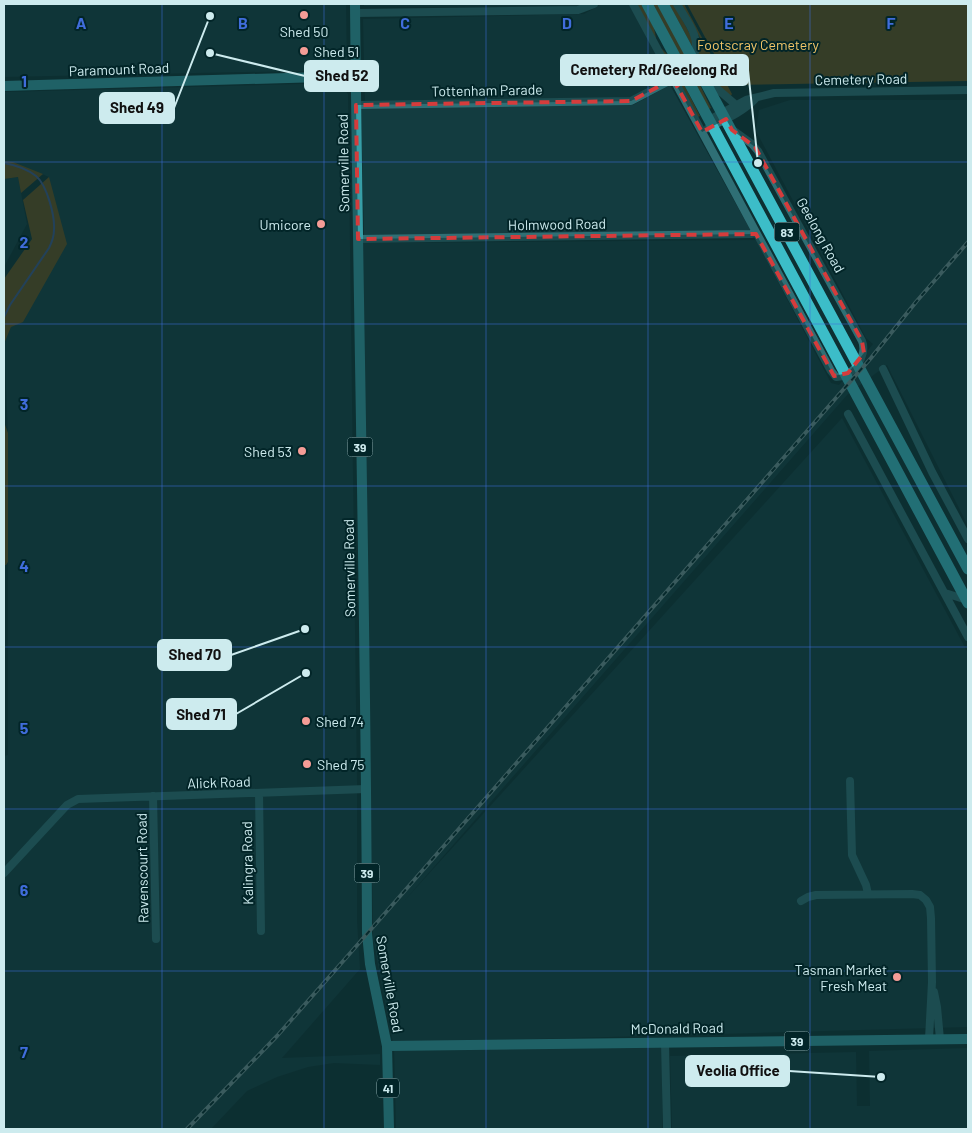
<svg xmlns="http://www.w3.org/2000/svg" width="972" height="1133" font-family="Barlow,sans-serif">
<style>
.built{fill:#133c40}
.green{fill:#664f1c}
.lines{fill:none;stroke-linecap:round;stroke-linejoin:round}
.stream{stroke:#3d578d;stroke-width:2}
.minor{stroke:#2f6f75;stroke-width:8}
.major{stroke:#379ea7;stroke-width:10}
.highway{stroke:#3cbdc8;stroke-width:11}
.rail-casing{stroke:#719194;stroke-width:4}
.rail{stroke:#022528;stroke-width:2;stroke-dasharray:5.5;stroke-linecap:butt}
.marked{fill:none;stroke:#d53c3c;stroke-width:4;stroke-dasharray:10 6;stroke-linejoin:round}
.grid{fill:none;stroke:#406ddc;stroke-width:1;stroke-opacity:0.55}
.poi-dot{fill:#f59c96;stroke:#022528;stroke-width:2}
.labels{text-anchor:middle;dominant-baseline:central;stroke-width:4;stroke-linejoin:round;paint-order:stroke}
.shield{fill:#022528;stroke:#90b0b3;stroke-width:1}
.shield-label{font-size:12px;font-weight:bold;fill:#cdebee}
.poi-label{font-size:14px;fill:#cdebee;stroke:#022528;text-anchor:start}
.park-label{font-size:14px;fill:#f2c568;stroke:#022528}
.street-label{font-size:14px;fill:#cdebee;stroke:#022528}
.grid-label{font-size:16px;text-anchor:middle;font-weight:bold;fill:#406ddc;stroke:#022528;stroke-width:4;stroke-linejoin:round;paint-order:stroke}
.leader{fill:none;stroke:#cdebee;stroke-width:2}
.callout-dot{fill:#cdebee;stroke:#022528;stroke-width:2}
.callout{fill:#cdebee;stroke:#cdebee;stroke-width:2}
.callout-label{font-size:15px;text-anchor:middle;font-weight:bold;fill:#111}
</style>
<rect width="100%" height="100%" fill="#0d2f32"/>
<path class="built" d="M4,4H346L347,70L4,77Z
M364,4H585L579,7L364,6Z
M602,4H630L668,76L630,98L365,102L363,19L584,14Z
M335,83L340,85L348,94L357,782V921L360,969L282,1058L380,1054V1065L334,1063L308,1067L277,1077L247,1091L211,1129H4V756L8,755V433L4,344L11,327L49,177L13,162L4,161V92Z
M670,85L751,231L364,237L361,107L633,105Z
M790,100H968V526L887,365L848,394L405,900L842,418L968,653V1027L393,1043L373,938L363,243L756,240L831,383L839,385L873,344L866,338L756,131L759,110Z
M18,177L27,224L4,267V179Z
M662,1042V1129H396L394,1046Z
M968,1048V1129H672L670,1056L856,1052L857,1106H870L869,1051Z"/>
<path class="green" d="M636,4H641L654,28L656,38L654,39Z
M652,4H658L688,60L711,108L709,109Z
M669,4H674L693,40V48Z
M681,4H684L732,94L730,97L709,76L700,62L698,54L700,38Z
M687,4H968V81L731,85Z
M662,49L670,57L700,116L698,117L660,50Z
M4,161L13,162L43,174L21,193L18,177L4,179Z
M49,177L67,244L23,322L11,327L4,344V279L32,239L23,200Z
M4,422L8,433V562L6,565H4Z"/>
<g class="lines">
<path class="stream" d="M4,163C15,165 26,168 36,176C47,185 55,216 54,230C54,237 52,242 49,248L10,305L4,317"/>
<path class="minor" d="M633,4L831,371L836,377C852,378 868,356 862,341L758,151L752,144L734,131
M677,4C686,20 703,39 693,57
M355,13L578,10L594,4
M707,83L714,86L736,105
M356,105L631,101L673,79
M709,120L746,100L774,93L968,90
M708,128C724,120 743,112 755,99
M358,239L751,234L755,233
M883,369L932,472L968,539
M848,414L968,637
M945,593L967,600
M850,781L852,855L866,885L868,894
M259,793L261,931
M153,796L156,939
M4,873L67,805L78,799L366,789
M801,901L808,897L816,895L912,894L920,895L926,900L930,907L931,918L932,982L929,1039
M934,992L937,1007L940,1039
M665,1042L667,1129"/>
<path class="major" d="M355,4C358,314 366,623 367,933L370,964L387,1046L389,1129
M4,86L356,76
M387,1046L968,1039"/>
<path class="highway" d="M647,4L968,603
M663,4L968,569"/>
<g class="rail-casing">
<path id="rail" d="M187,1129L277,1036L345,959L871,358L916,302L968,242"/>
</g>
<use href="#rail" class="rail"/>
</g>
<path d="M0 0H972V1133H0ZM673,79L702,132L726,119L732,130L755,147L862,341L864,353L848,373L834,376L756,234L358,239L356,105L631,101Z" fill="#0d2f32" fill-opacity=".55" fill-rule="evenodd"/>
<path class="marked" d="M673,79L702,132L726,119L732,130L755,147L862,341L864,353L848,373L834,376L756,234L358,239L356,105L631,101Z"/>
<path class="grid" d="M162,4V1129M324,4V1129M486,4V1129M648,4V1129M810,4V1129M4,162H968M4,324H968M4,486H968M4,647H968M4,809H968M4,971H968"/>
<g class="poi-dot">
<circle cx="304" cy="15" r="5"/>
<circle cx="304" cy="51" r="5"/>
<circle cx="321" cy="224" r="5"/>
<circle cx="302" cy="451" r="5"/>
<circle cx="306" cy="721" r="5"/>
<circle cx="307" cy="764" r="5"/>
<circle cx="897" cy="977" r="5"/>
</g>
<g class="labels">
<g class="shield">
<rect x="774.5" y="222.5" width="25" height="19" rx="4"/>
<rect x="347.5" y="437.5" width="25" height="19" rx="4"/>
<rect x="354.5" y="863.5" width="25" height="19" rx="4"/>
<rect x="784.5" y="1031.5" width="25" height="19" rx="4"/>
<rect x="377" y="1078.5" width="22" height="19" rx="4"/>
</g>
<g class="shield-label">
<text x="787" y="232">83</text>
<text x="360" y="447">39</text>
<text x="367" y="873">39</text>
<text x="797" y="1041">39</text>
<text x="388" y="1088">41</text>
</g>
<g class="poi-label">
<text x="304" y="31" text-anchor="middle">Shed 50</text>
<text x="314" y="51">Shed 51</text>
<text x="311" y="224" text-anchor="end">Umicore</text>
<text x="292" y="451" text-anchor="end">Shed 53</text>
<text x="316" y="721">Shed 74</text>
<text x="317" y="764">Shed 75</text>
<text x="887" y="969" text-anchor="end">Tasman Market<tspan x="887" dy="16">Fresh Meat</tspan></text>
</g>
<g class="park-label">
<text x="758" y="44">Footscray Cemetery</text>
</g>
<g class="street-label">
<text transform="translate(119 69) rotate(-2)">Paramount Road</text>
<text transform="translate(861 79) rotate(-1)">Cemetery Road</text>
<text transform="translate(487 90) rotate(-1)">Tottenham Parade</text>
<text transform="translate(343 163) rotate(-91)">Somerville Road</text>
<text transform="translate(557 224) rotate(-1)">Holmwood Road</text>
<text transform="translate(821 235) rotate(61)">Geelong Road</text>
<text transform="translate(349 568) rotate(-91)">Somerville Road</text>
<text transform="translate(219 782) rotate(-2)">Alick Road</text>
<text transform="translate(247 863) rotate(-91)">Kalingra Road</text>
<text transform="translate(142 868) rotate(-91)">Ravenscourt Road</text>
<text transform="translate(390 984) rotate(80)">Somerville Road</text>
<text transform="translate(677 1028) rotate(-1)">McDonald Road</text>
</g>
</g>
<g class="grid-label">
<text x="81" y="29">A</text>
<text x="243" y="29">B</text>
<text x="405" y="29">C</text>
<text x="567" y="29">D</text>
<text x="729" y="29">E</text>
<text x="891" y="29">F</text>
<text x="24" y="87">1</text>
<text x="24" y="248">2</text>
<text x="24" y="410">3</text>
<text x="24" y="572">4</text>
<text x="24" y="734">5</text>
<text x="24" y="896">6</text>
<text x="24" y="1058">7</text>
</g>
<path class="leader" d="M758 163L748 70M210 53L305 76M210 16L174 108M305 629L231 655M306 673L236 714M881 1077L789 1071"/>
<g class="callout-dot">
<circle cx="758" cy="163" r="5"/>
<circle cx="210" cy="53" r="5"/>
<circle cx="210" cy="16" r="5"/>
<circle cx="305" cy="629" r="5"/>
<circle cx="306" cy="673" r="5"/>
<circle cx="881" cy="1077" r="5"/>
</g>
<g class="callout">
<rect x="561" y="55" width="187" height="30" rx="5"/>
<rect x="305" y="61" width="73" height="30" rx="5"/>
<rect x="100" y="93" width="74" height="30" rx="5"/>
<rect x="158" y="640" width="73" height="30" rx="5"/>
<rect x="167" y="699" width="69" height="30" rx="5"/>
<rect x="686" y="1056" width="103" height="30" rx="5"/>
</g>
<g class="callout-label">
<text x="654" y="75">Cemetery Rd/Geelong Rd</text>
<text x="342" y="81">Shed 52</text>
<text x="137" y="113">Shed 49</text>
<text x="195" y="660">Shed 70</text>
<text x="201" y="720">Shed 71</text>
<text x="738" y="1076">Veolia Office</text>
</g>
<rect width="972" height="1133" fill="none" stroke="#cdebee" stroke-width="10"/>
</svg>
